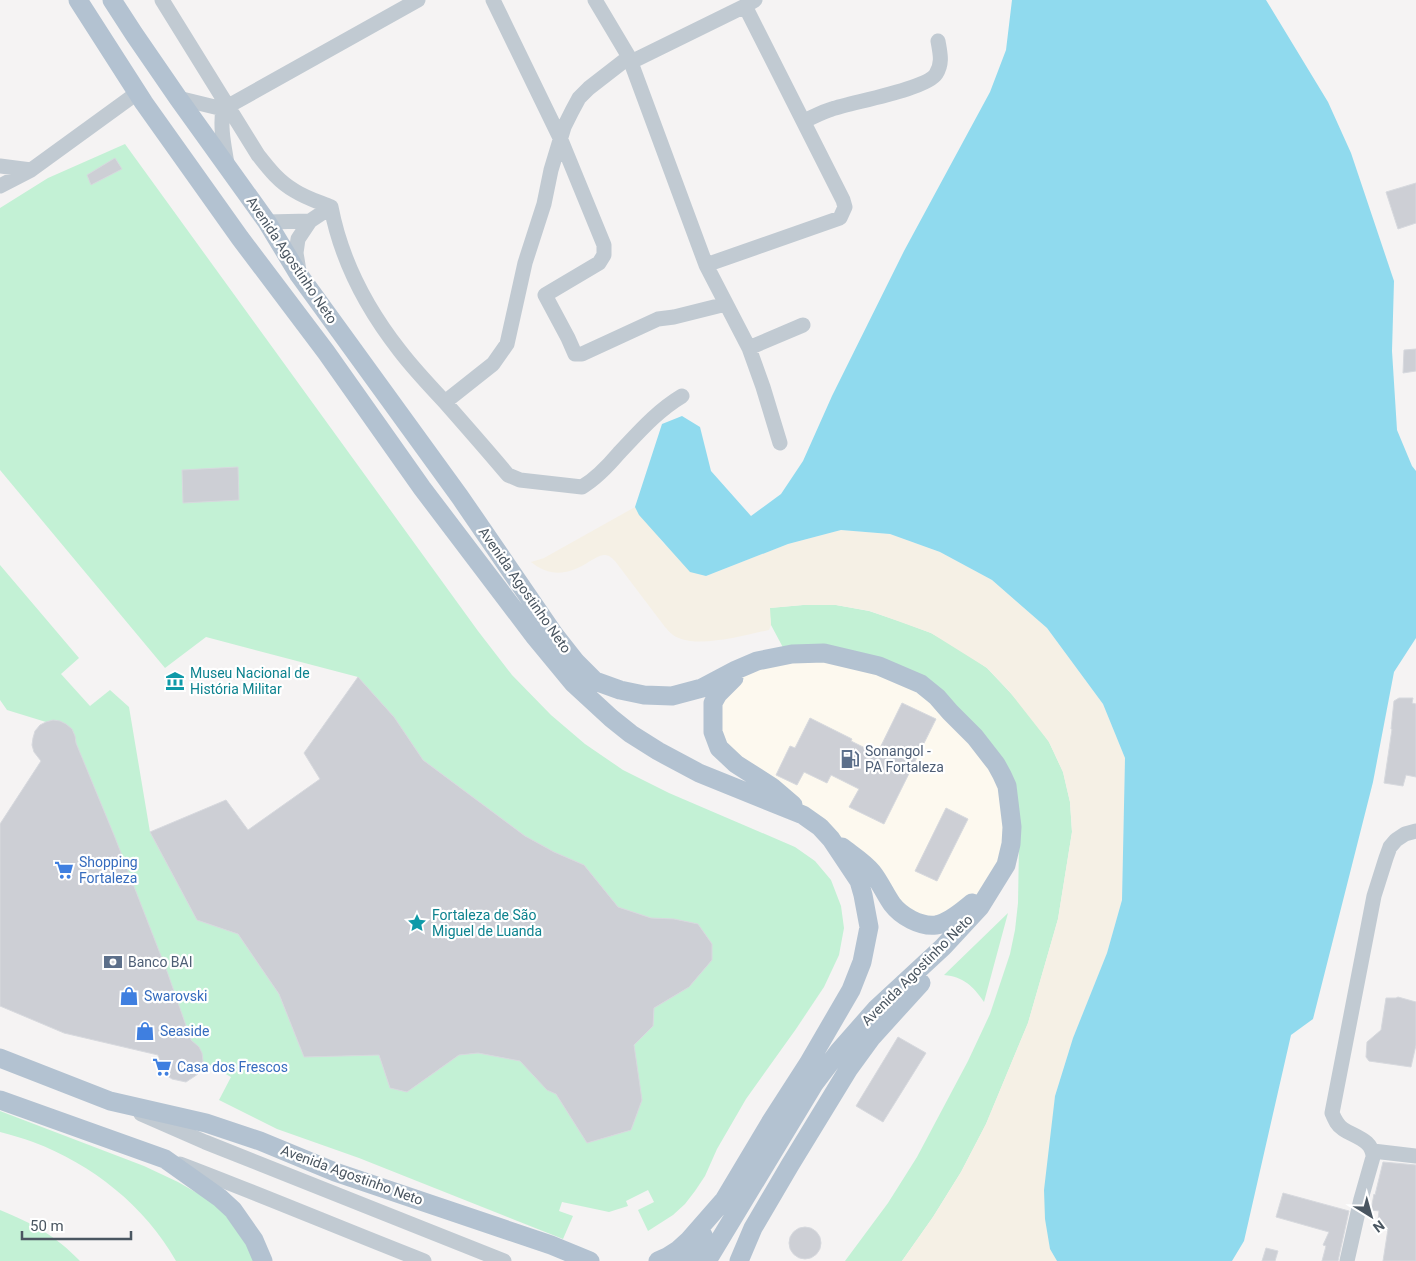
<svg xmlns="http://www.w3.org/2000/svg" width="1416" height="1261" font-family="Roboto,sans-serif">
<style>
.commercial{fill:#fdf9ef}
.green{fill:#c3f1d5}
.sand{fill:#f5f0e5}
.water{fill:#90daee}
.building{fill:#cdcfd5;stroke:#d7d9de}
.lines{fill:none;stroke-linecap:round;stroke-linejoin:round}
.minor{stroke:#c1cad2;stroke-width:15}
.major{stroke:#b3c2d1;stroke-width:19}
.labels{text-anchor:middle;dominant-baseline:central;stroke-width:4.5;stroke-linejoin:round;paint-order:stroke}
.street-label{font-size:14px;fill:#4a5661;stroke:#fff}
.culture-label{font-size:14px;fill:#0d838f;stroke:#fff;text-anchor:start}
.service-label{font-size:14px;fill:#4e5e75;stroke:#fff;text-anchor:start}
.shop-label{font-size:14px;fill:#366cbe;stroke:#fff;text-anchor:start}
</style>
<rect width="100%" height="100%" fill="#f5f3f3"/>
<path class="commercial" d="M820,653L921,684L996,764L1011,844L979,895L936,925L892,905L736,764L712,709L740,673Z"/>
<path class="green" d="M125,144L478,631L512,675L551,715L585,744L623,770L669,793L795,847L815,861L831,880L841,906L844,928L839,955L824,987L796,1029L746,1099L717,1149L705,1176L695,1191L685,1204L673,1215L648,1231L638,1210L654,1202L648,1190L626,1201L628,1206L609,1212L562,1202L559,1211L573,1216L563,1239L359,1158L277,1129L219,1100L231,1077L190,1054L39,734L46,722L7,710L0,700V565L79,658L61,674L90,706L110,690L129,707L150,832L197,920L238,934L279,994L304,1057L379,1055L390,1088L407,1092L459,1055L478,1053L520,1061L556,1094L587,1143L631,1130L642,1100L631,1065L635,1040L653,1026L654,1008L689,987L712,960V944L698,924L674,919L651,918L618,907L584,865L554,852L525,836L423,760L394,717L358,677L206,637L165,668L0,470V208L48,178Z
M803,605H836L869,611L902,622L931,633L960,649L987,668L1031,715L1049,742L1063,772L1070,802L1072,832L1058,919L1028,1023L986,1124L961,1172L933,1217L902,1261H845L888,1203L917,1157L968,1061L990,1014L1010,954L1015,930L1018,903L1019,845L1010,800L963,724L879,666L787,655L771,625L769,608Z
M1008,913L984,1002C973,986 964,977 944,975Z
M0,1111L144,1166L178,1182L211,1201L227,1215L259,1261H176C145,1206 92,1164 33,1142C23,1138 11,1135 0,1132Z
M0,1210C32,1223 56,1236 80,1261H0Z"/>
<path class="sand" d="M635,507L664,544L706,576L788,544L841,530L890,534L940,552L992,580L1047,628L1103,704L1125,758L1122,900L1107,953L1073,1038L1055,1096L1045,1190L1050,1249L1057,1261H902L933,1217L961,1172L986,1124L1028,1023L1058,919L1072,832L1070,802L1063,772L1049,742L1009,691L987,668L931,633L870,611L836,605H803L770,608L771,625L769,630C744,635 695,650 673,635C670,633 668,630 665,627L615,561C612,558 609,555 605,555C599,555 592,560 587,563C568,575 549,577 531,562L544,558Z"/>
<path class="water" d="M1012,0H1266L1328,102L1351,153L1394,281L1392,351L1397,430L1412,466L1416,471V638L1394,672L1373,782L1313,1019L1291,1035L1244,1241L1232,1261H1057L1050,1249L1045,1219L1044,1190L1055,1096L1073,1038L1107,953L1122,900L1125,758L1103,704L1047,628L992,580L940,552L890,534L841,530L788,544L706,576L690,572L639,515L635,507L662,424L682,416L700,427L711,471L751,516L781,494L803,461L832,396L904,251L990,92L1006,50Z"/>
<path class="building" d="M115,158L122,169L91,185L87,175Z
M1416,183V223L1398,229L1386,192Z
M1416,349V371L1403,373L1404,350Z
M238,467L239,500L183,503L182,470Z
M358,677L394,717L423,760L525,836L554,852L584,865L618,907L651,918L674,919L698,924L712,944V960L689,987L654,1008L653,1026L634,1045L642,1100L631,1130L587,1143L556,1094L547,1090L520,1061L478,1053L459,1055L407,1092L390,1088L379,1055L304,1057L279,994L238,934L197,920L150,832L226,800L248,830L320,779L304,753Z
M1399,698H1413L1412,703L1416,704V777L1406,775L1403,786L1384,783L1392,729H1391L1394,701Z
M902,703L936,719L884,824L849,807L859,789L831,775L827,783L804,772L797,785L776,775L790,746L795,748L810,718L852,739L851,741L877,754Z
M53,720L60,721L66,724L72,729L75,736L76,743L114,835L168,974L191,1040L199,1047L202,1053L203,1061L202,1067L198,1074L186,1082L172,1079L166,1075L162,1069L158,1055L64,1033L0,1006V824L41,761L34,752L32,745L33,738L35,731L40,725L46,722Z
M946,808L968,819L937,881L915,871Z
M1398,997L1416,1002V1045L1411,1067L1369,1061L1366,1057L1367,1042L1381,1030L1386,998H1396Z
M898,1037L926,1053L883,1122L856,1106Z
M1383,1162L1416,1165V1261H1383L1388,1229L1377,1228L1379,1211L1371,1210L1374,1194L1375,1195Z
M1283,1193L1349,1211L1338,1261H1322L1326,1246L1323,1245L1329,1232L1276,1217Z
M789 1243a16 16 0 1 1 32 0a16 16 0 1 1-32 0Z
M1266,1248L1278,1251L1275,1261H1262Z"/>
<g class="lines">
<path class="minor" d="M162,0L258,155C269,169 279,182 295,191C306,198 319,202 331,207
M493,0L561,140L604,245V255L599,263L545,295L568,338L575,354H582L658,319L674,317L726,304
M595,0L629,57L706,265L749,348L763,387L780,443
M631,62L745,6L755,0
M178,98L223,109L418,0
M223,109C220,128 224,145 227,164
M804,121C813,117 822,112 832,109C852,102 927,89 936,74C943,63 940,53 938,41
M0,166L31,170
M0,186L31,170L137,93
M331,207C341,259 367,309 400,351C413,368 428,384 443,400C465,425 487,450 508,475L520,480L582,487C597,478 608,466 619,453C639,432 657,411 682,396
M267,222L310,221
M706,265L840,218L845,207L843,200L745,6
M299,271L296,253L298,239L310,221L331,207
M749,348L803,325
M445,402L493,364L507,344L525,263L544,204L551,170L564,127L572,111L579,98L589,88L629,57
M141,1114L205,1142L504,1261
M1373,1151L1416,1156
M180,1164C262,1195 342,1229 424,1261
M1347,1261L1361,1199L1373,1157C1373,1140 1355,1137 1343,1129C1337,1125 1335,1120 1332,1113L1374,896L1386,858L1390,847L1396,840L1405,834L1416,831"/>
<path class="major" d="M78,0L144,103L240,238L326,352L422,488L535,637L573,683L611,718L631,734L658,751L699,773L803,815L820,827L831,839L859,881L863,895L869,927L862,962L851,990L808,1064L770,1123L724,1200L689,1240L678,1250L667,1257L658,1261
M112,0L134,34L178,98L267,222L299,275L460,497L554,634L576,662L595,681L620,690L644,695L672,696L702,688L736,670L757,661L792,654L824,653L879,666L921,684L937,697L950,712L975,737L996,764L1002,775L1007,786L1012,827L1011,844L1006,865L980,907L943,947L876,1009L839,1051L814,1084L707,1261
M734,678L718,694L713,703V732L719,748L736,764L772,787L793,805
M842,847C852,855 864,862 872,872C880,882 885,894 892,904C901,916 920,927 936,925C949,923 962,911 972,903
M0,1058L110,1101L206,1123L260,1141L335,1172L551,1245L590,1261
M0,1100L165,1159L220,1198L233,1210L254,1240L263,1261
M688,1261L703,1235
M739,1261L753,1228L790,1165L848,1070L872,1037L921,983"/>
</g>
<defs>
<g id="museum-bare" transform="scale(1.5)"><path d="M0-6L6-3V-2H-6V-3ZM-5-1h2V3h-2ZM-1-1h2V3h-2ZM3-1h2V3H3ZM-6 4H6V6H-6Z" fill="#0f9aa8" stroke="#fff" stroke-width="2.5" paint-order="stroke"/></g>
<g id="fuel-bare" transform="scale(1.5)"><path d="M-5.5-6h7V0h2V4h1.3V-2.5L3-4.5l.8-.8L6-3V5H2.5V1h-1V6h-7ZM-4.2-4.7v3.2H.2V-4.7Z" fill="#5c6f8a" stroke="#fff" stroke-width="2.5" paint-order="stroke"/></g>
<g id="supermarket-bare" transform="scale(1.5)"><path d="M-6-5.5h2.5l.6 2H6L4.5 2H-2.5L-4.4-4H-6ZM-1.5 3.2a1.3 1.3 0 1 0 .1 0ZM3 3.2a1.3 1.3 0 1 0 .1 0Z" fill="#3f7fe0" stroke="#fff" stroke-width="2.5" paint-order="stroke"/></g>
<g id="sight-bare" transform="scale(1.5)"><path d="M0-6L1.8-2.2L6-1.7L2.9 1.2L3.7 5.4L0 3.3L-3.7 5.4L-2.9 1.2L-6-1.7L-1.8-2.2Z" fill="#0f9aa8" stroke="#fff" stroke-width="2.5" paint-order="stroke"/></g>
<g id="bank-bare" transform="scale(1.5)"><path d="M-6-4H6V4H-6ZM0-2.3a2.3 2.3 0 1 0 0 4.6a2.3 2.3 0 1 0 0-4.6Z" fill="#5c6f8a" stroke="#fff" stroke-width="2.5" paint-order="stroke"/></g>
<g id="shop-bare" transform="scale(1.5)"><path d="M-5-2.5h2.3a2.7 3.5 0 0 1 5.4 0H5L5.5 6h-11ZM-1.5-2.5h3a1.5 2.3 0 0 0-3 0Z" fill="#3f7fe0" stroke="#fff" stroke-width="2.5" paint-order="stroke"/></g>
</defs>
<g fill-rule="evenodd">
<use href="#museum-bare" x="175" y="681"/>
<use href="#fuel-bare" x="850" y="759"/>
<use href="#supermarket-bare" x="64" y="870"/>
<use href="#sight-bare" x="417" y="923"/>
<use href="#bank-bare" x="113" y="962"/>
<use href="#shop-bare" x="129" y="996"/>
<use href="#shop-bare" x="145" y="1031"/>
<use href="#supermarket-bare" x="162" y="1067"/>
</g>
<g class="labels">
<g class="street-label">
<text transform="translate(292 260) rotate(56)">Avenida Agostinho Neto</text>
<text transform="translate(525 590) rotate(55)">Avenida Agostinho Neto</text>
<text transform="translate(917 970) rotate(-45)">Avenida Agostinho Neto</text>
<text transform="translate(352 1175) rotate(20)">Avenida Agostinho Neto</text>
</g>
<g class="culture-label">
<text x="190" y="673">Museu Nacional de<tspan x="190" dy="16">História Militar</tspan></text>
<text x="432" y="915">Fortaleza de São<tspan x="432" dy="16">Miguel de Luanda</tspan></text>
</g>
<g class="service-label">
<text x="865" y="751">Sonangol -<tspan x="865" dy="16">PA Fortaleza</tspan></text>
<text x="128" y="962">Banco BAI</text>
</g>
<g class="shop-label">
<text x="79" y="862">Shopping<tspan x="79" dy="16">Fortaleza</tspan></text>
<text x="144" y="996">Swarovski</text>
<text x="160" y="1031">Seaside</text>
<text x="177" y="1067">Casa dos Frescos</text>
</g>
</g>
<g transform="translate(1371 1216) rotate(143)" stroke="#ffffff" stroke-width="4" paint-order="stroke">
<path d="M0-4L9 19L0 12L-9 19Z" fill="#4a5661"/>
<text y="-8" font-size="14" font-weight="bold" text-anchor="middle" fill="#4a5661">N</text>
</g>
<path d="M22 1231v8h109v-8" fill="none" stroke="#4a5661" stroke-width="2.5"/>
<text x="30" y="1231" font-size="15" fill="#4a5661" stroke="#ffffff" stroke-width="4" paint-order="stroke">50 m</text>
</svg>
